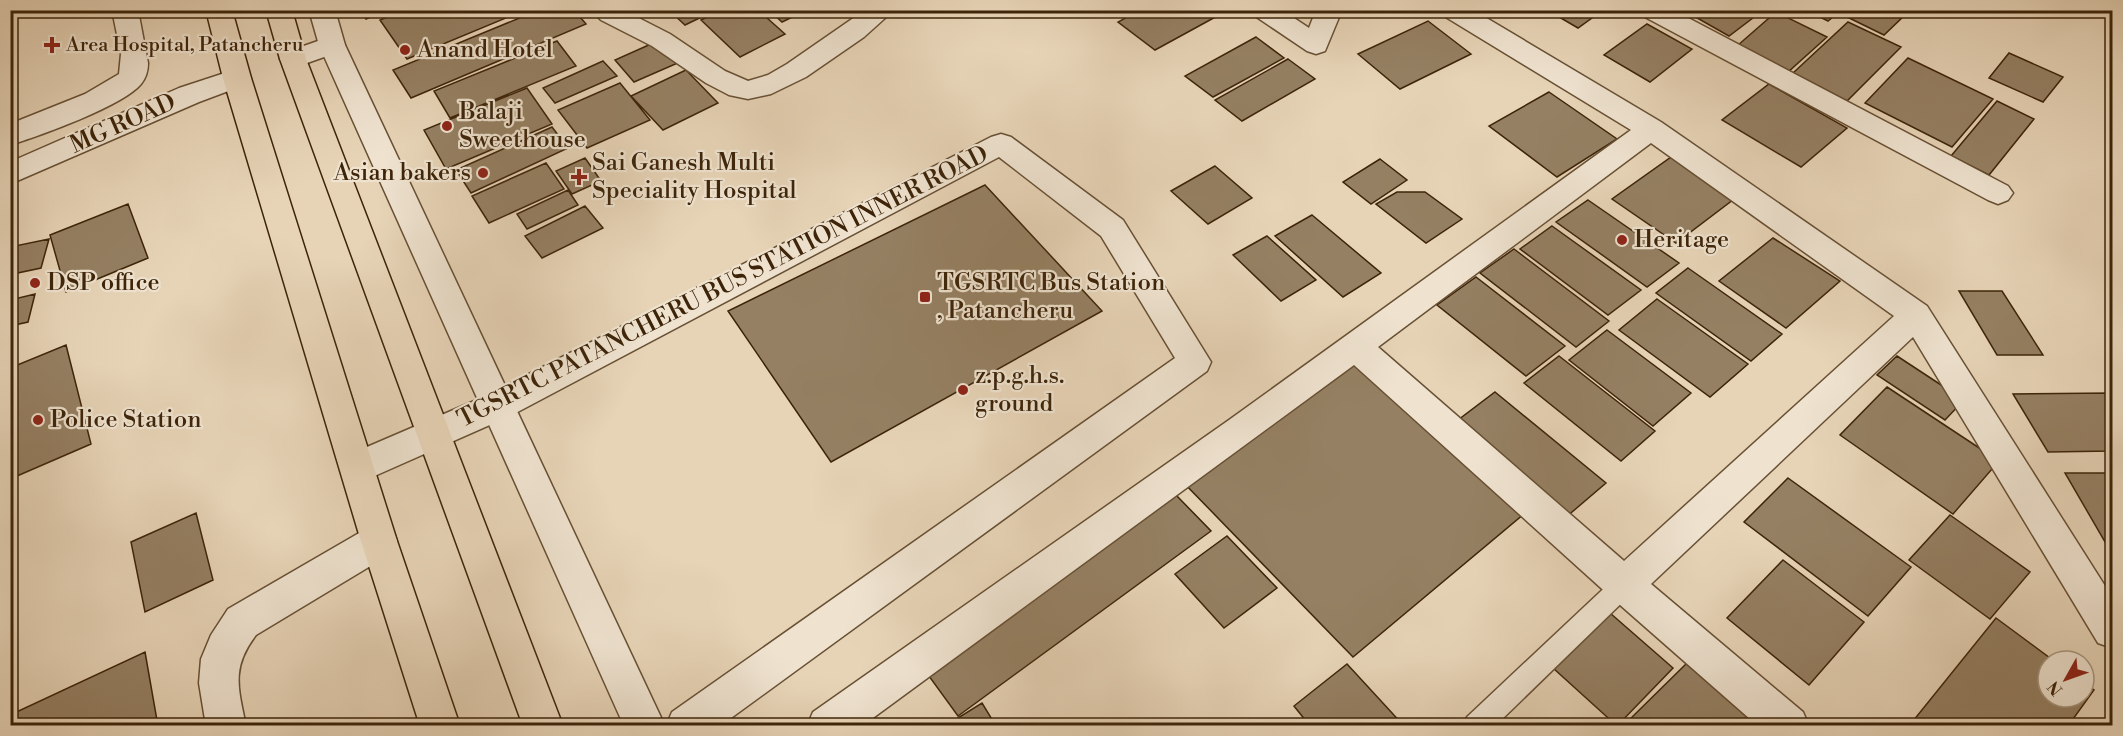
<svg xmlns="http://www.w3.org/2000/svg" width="2123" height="736" font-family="'Libre Bodoni',serif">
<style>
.building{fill:#958063;stroke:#3d2409;stroke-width:1.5}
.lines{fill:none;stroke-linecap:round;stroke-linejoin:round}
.service-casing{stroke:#685034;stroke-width:3}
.minor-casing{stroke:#685034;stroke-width:3}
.tertiary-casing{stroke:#685034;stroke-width:3}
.trunk-casing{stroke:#3d2409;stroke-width:3}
.service{fill:#efe3d0;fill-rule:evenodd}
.minor{fill:#efe3d0;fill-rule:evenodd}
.tertiary{fill:#efe3d0;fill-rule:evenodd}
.trunk{fill:#e7d4b7;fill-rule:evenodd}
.poi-dot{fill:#8f2418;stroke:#efe3d0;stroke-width:2}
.labels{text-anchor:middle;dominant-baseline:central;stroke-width:4.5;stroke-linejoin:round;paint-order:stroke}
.far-poi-label{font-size:20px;fill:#3d2409;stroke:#efe3d0;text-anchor:start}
.poi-label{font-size:24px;fill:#3d2409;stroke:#efe3d0;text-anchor:start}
.street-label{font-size:24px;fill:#3d2409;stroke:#efe3d0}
</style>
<rect width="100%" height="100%" fill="#e7d4b7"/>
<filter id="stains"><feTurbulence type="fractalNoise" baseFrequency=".00333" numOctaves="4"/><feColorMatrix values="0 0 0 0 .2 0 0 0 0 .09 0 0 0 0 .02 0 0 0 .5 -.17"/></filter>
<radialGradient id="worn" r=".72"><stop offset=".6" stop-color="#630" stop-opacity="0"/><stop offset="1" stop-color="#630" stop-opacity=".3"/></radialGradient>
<path class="building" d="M360,10H387L366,19Z
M404,10H525L407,59L380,20Z
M539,10H574L586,24L411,98L393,70Z
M677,10H716L685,25L672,13Z
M722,10H758L785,34L740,57L701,20Z
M769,10H807L782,22Z
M1140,10H1213L1219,15L1155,50L1118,22Z
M1547,10H1603L1578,28Z
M1683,10H1751L1758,14L1729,36Z
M1806,10H1841L1828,21Z
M1848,10H1905L1908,12L1884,35L1843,15Z
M1776,12L1827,37L1788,72L1737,46Z
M1428,21L1471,54L1400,89L1358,54Z
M1848,22L1901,47L1847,101L1793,73Z
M1647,24L1692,49L1650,82L1604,55Z
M1256,37L1284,58L1213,97L1185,76Z
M660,40L680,62L634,82L615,60Z
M557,41L576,66L450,118L434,91Z
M2009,53L2063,77L2043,102L1989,78Z
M1908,58L1993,99L1952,147L1865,103Z
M1288,59L1315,79L1242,121L1215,100Z
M603,61L617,76L555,103L543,88Z
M686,70L718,103L663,130L631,96Z
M620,83L650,120L587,148L558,110Z
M1769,84L1847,128L1801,167L1722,120Z
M527,88L552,124L446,169L424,130Z
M1549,92L1617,139L1557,177L1489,126Z
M1997,101L2034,119L1989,175L1951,156Z
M552,127L568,148L471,193L456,170Z
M1674,155L1738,196L1676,243L1612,199Z
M585,158L601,181L572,194L556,171Z
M1380,159L1407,180L1371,204L1343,182Z
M546,163L564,189L489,223L472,196Z
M1215,166L1252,198L1208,224L1171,191Z
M985,185L1102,311L831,462L728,311Z
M568,190L578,205L527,229L517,214Z
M1397,192H1425L1462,219L1426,243L1376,204Z
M1588,200L1679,263L1647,287L1556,222Z
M128,204L148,258L66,292L50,235Z
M585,206L603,228L542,258L525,236Z
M1312,215L1381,273L1343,297L1275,236Z
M1552,226L1641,290L1608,315L1520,249Z
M1267,236L1316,280L1281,301L1233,255Z
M1773,238L1840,281L1786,328L1719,281Z
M49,239L41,268L13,274L10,284V247Z
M1514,249L1609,321L1576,347L1480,273Z
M1688,268L1782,334L1751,361L1656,293Z
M1476,277L1565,346L1526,376L1437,305Z
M1959,291H2002L2043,355H1997Z
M35,294L28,322L10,326V300Z
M1657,299L1748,364L1710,397L1619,330Z
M1607,330L1691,393L1653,426L1569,360Z
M66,345L91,444L10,479V368Z
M1559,356L1655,431L1621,461L1524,383Z
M1897,356L1964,400L1945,420L1877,375Z
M1351,361L1525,513L1353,657L1182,481Z
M1887,387L1999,461L1953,514L1840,435Z
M1495,392L1606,483L1565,518L1454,423Z
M2112,393V451L2048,452L2013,394Z
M2065,473H2106L2112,485V554Z
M1788,478L1911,567L1868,616L1744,522Z
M1176,495L1211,531L958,716L926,672Z
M196,513L213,580L145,612L131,542Z
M1950,515L2030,572L1990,619L1909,560Z
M1227,536L1277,588L1224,628L1175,574Z
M1783,560L1864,622L1809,685L1727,618Z
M1610,613L1673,668L1617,726L1553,668Z
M1996,618L2054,661H2048V697H2084V683L2094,690L2068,726H1909Z
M145,652L158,726H10V715Z
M1687,663L1758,726H1623Z
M1347,664L1404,726H1310L1294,706Z
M982,703L996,726H945Z"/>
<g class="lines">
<g class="service-casing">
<path id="service" d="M1624,574L1632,577L1636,585L1632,593L1495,726H1463L1467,717L1616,577Z"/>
</g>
<g class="minor-casing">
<path id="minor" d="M112,10H138L148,63C148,71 146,78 141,84C123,106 39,136 10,145V124L85,94L119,74L121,54Z
M591,10H623L670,34L725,71L748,81L768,75L787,64L865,10H894L864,37L806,77L771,94L748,99L729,95L706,83L652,46L601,20Z
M1252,10H1282L1309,28L1316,10H1342L1325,51L1316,54L1307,51L1255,16Z
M1441,10H1473L1661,122L1927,306L2112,597V648L2098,643L1913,337L1651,584L1803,712L1809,726H1758L1611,597L1354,365L862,726H807L813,712L1229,420L1631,130L1444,16ZM1651,143L1894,316L1624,561L1378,347Z
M1640,10H1673L2008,186L2013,193L2008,200L1998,204L1988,200L1643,16Z
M332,36L341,39L345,45L341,51L293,68L284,65L280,59L284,53Z
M237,69L247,72L251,78L247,84L199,102L10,184V162L179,88Z
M1001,134L1011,137L1123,220L1211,362L1207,371L720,726H666L672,712L1175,358L1101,236L999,157L510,416L370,478L358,482L346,478L340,467L346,456L486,396L991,137Z
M379,525L392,529L397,541L392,553L256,635C231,668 238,687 246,726H206L199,683L201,659L211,635L228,609L366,529Z"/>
</g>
<g class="tertiary-casing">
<path id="tertiary" d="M309,10H335L345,45L665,726H624L319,45Z"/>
</g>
<g class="trunk-casing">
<path id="trunk" d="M206,10H232L251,78L397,541L460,726H420L361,541L223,78Z
M266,10H292L306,59L563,726H523L280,59Z"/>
</g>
<use href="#service" class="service"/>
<use href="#minor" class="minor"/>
<use href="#tertiary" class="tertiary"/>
<use href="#trunk" class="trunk"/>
</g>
<g class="poi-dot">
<path d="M49 36h6v6h6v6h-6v6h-6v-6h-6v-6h6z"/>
<circle cx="405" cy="50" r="6"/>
<circle cx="447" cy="126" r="6"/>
<circle cx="483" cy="173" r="6"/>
<path d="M576 168h6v6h6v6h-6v6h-6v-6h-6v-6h6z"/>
<circle cx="1622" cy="240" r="6"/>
<circle cx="35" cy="283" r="6"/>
<rect x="919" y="291" width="12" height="12" rx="3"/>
<circle cx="963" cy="390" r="6"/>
<circle cx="38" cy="420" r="6"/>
</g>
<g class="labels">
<g class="far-poi-label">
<text x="66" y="45">Area Hospital, Patancheru</text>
</g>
<g class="poi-label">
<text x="417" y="50">Anand Hotel</text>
<text x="459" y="112">Balaji<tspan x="459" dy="28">Sweethouse</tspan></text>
<text x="592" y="163">Sai Ganesh Multi<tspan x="592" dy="28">Speciality Hospital</tspan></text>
<text x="471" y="173" text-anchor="end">Asian bakers</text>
<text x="1634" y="240">Heritage</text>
<text x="47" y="283">DSP office</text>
<text x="937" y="283">TGSRTC Bus Station<tspan x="937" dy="28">, Patancheru</tspan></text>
<text x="975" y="376">z.p.g.h.s.<tspan x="975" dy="28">ground</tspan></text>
<text x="50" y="420">Police Station</text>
</g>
<g class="street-label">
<text transform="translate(123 124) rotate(-24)">MG ROAD</text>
<text transform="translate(723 287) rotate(-27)">TGSRTC PATANCHERU BUS STATION INNER ROAD</text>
</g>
</g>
<rect width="2123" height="736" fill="none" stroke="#e7d4b7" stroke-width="36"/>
<rect x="12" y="12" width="2099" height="712" fill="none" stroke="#3d2409" stroke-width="3"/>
<rect x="18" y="18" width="2087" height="700" fill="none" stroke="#3d2409" stroke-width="1.5"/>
<g transform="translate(2066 679) rotate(230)"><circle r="28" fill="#efe3d0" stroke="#a89780" stroke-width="1.5"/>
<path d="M0-4.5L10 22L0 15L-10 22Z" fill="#8f2418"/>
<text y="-9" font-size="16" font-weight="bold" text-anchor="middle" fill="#3d2409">N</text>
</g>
<rect width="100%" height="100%" filter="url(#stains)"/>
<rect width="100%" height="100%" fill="url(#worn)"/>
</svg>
